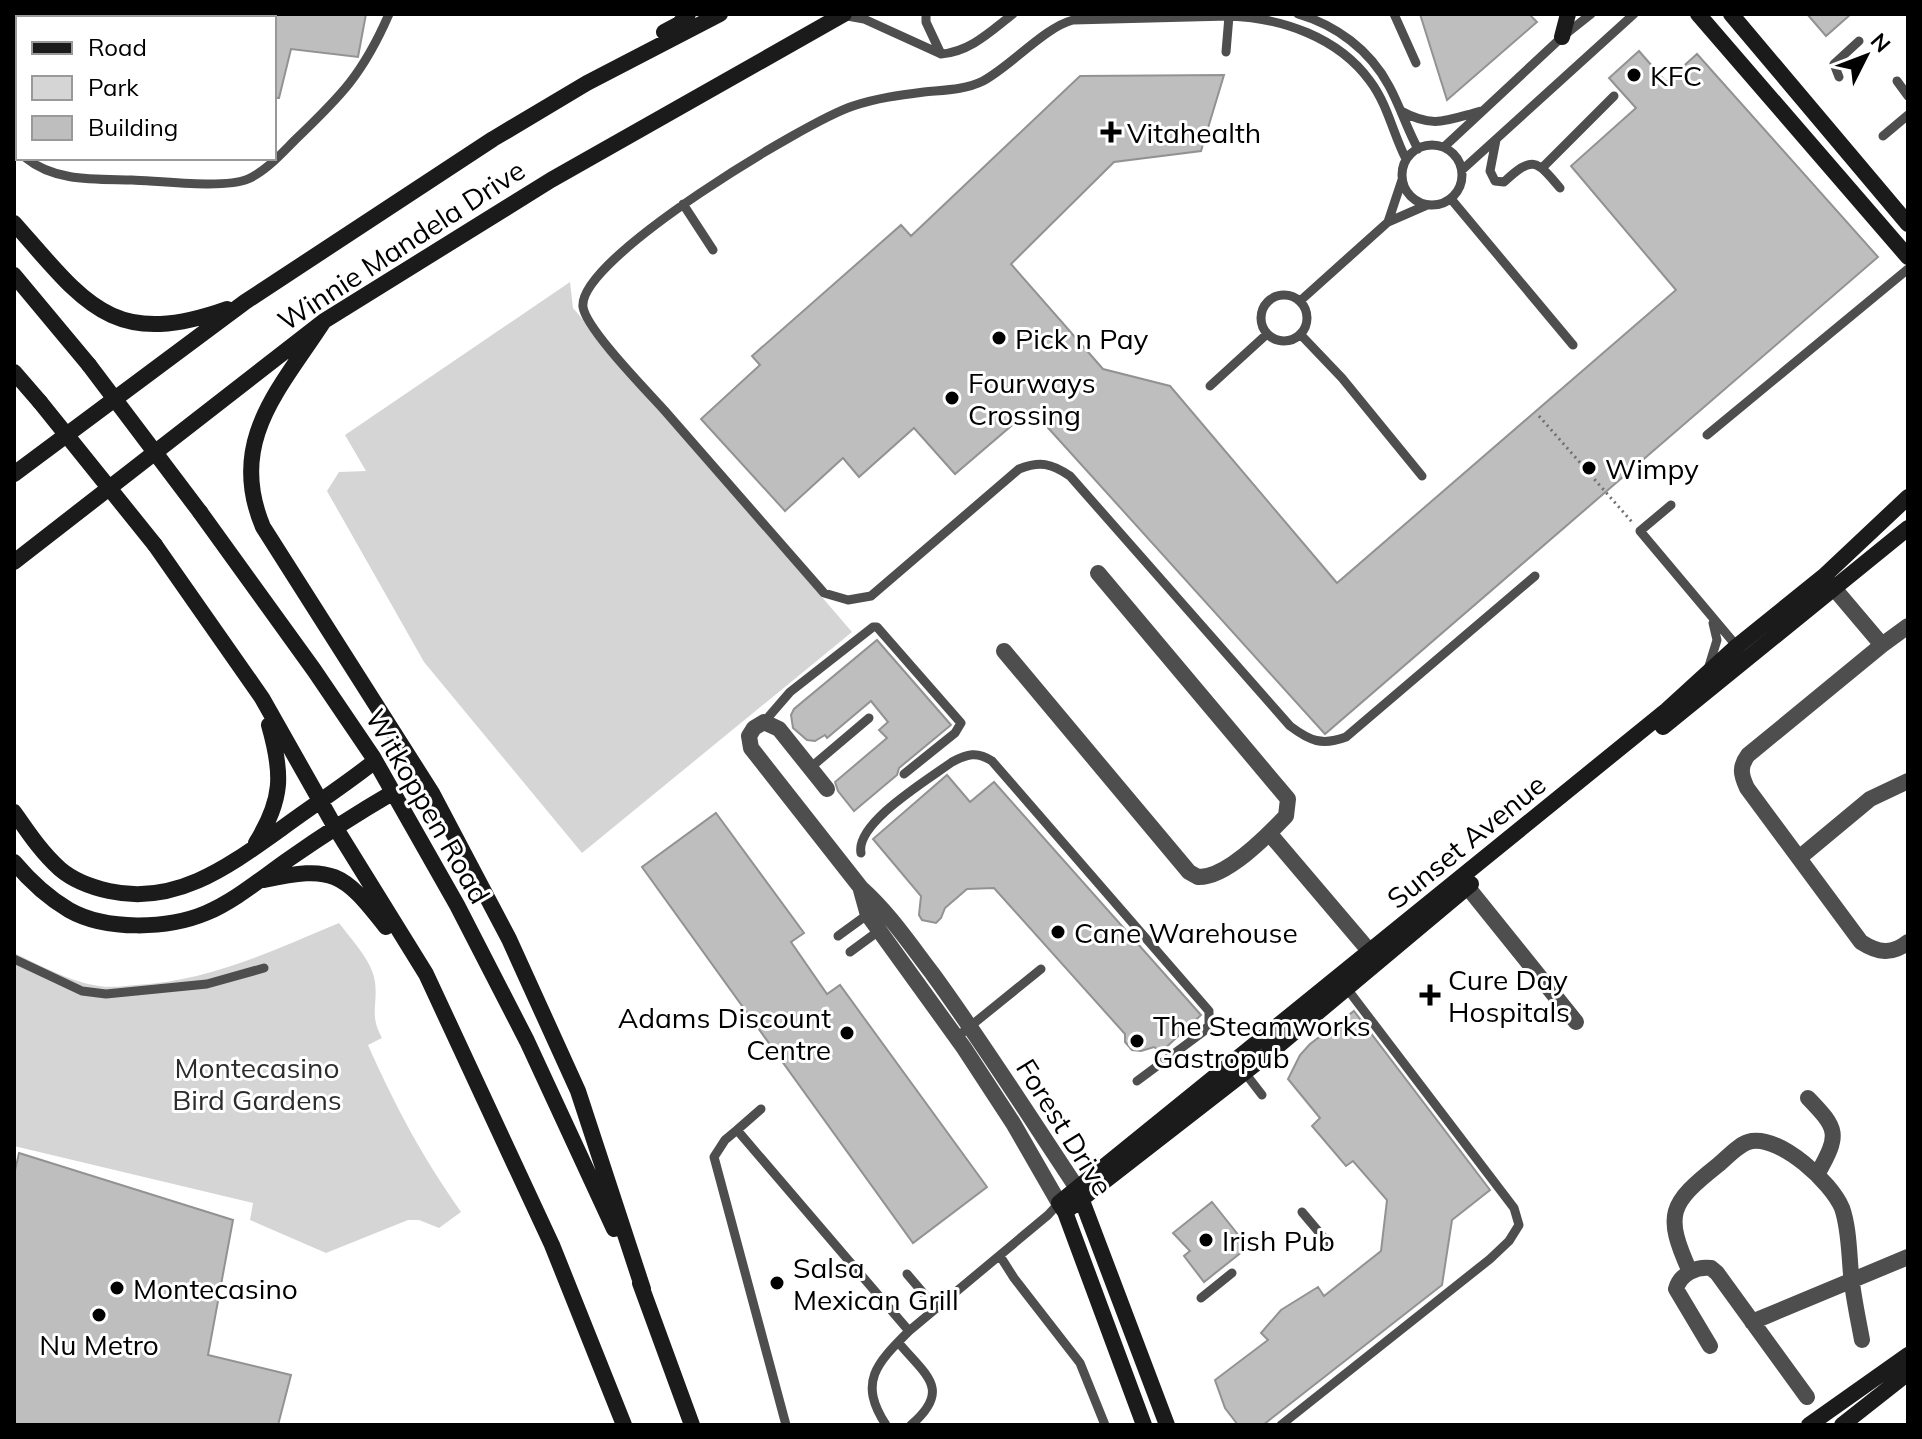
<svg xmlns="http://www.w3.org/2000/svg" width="1922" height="1439" font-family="Mulish,sans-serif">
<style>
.green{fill:#d5d5d5}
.building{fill:#bebebe;stroke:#929292;stroke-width:2}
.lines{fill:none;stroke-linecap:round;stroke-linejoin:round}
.path{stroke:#707070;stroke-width:3;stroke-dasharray:2 4;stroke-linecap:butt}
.lane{stroke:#4e4e4e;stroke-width:9}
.street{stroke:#4e4e4e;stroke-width:16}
.secondary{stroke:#1b1b1b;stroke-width:16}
.secondary-bridge{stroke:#1b1b1b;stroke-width:16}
.poi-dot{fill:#000;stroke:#fff;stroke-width:3}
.labels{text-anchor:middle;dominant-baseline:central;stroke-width:6;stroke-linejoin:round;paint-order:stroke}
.poi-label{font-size:28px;fill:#000;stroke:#fff;text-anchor:start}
.street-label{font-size:28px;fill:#000;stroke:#fff}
.park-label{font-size:28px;fill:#2c2c2c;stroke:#fff}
</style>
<rect width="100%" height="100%" fill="#fff"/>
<path class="green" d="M570,282L573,308L852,632L582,853L424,662L327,491L339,472L366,471L345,435Z
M339,923C351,939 373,962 375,982C378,1006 369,1014 382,1038L368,1045C396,1108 422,1156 461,1212L439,1228L419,1220H408L326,1253L250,1220L253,1203L14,1146V953C40,965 70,982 99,986C111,988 124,986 136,985C209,981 272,951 339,923Z"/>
<path class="building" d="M274,14H366L358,57L291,49L279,98H274Z
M1420,14H1529L1537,22L1447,100Z
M1807,14H1851L1826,36Z
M1639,51L1666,82L1697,54L1878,257L1325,734L1031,409L955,474L914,428L859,477L843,458L785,511L701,419L760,365L752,356L901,225L911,236L1080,76L1224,75L1201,151L1114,162L1011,264L1103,369L1170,386L1337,583L1676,290L1571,166L1636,108L1609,78Z
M877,640L951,725L899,768L897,775L854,811L838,791L835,782L887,738L879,730L888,722L871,701L827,738L825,735L815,741L807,740L793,728L791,715L794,709Z
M947,775L970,802L994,782L1201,1015L1161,1052L1154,1047L1141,1051L1132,1050L1125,1042V1034L994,888L967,889L945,908L941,918L936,923L922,920L919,915L921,896L873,839Z
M716,813L804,933L791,942L827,994L840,985L987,1187L913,1243L642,867Z
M1354,1011L1490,1190L1452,1220L1442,1285L1263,1425H1238L1225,1408L1215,1380L1268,1340L1261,1333L1281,1310L1318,1287L1324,1296L1381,1251L1387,1200L1353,1161L1346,1166L1312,1126L1320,1118L1288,1079L1300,1055L1310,1044Z
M19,1153L233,1220L208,1355L291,1375L278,1425H14V1175Z
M1212,1202L1248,1247L1204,1282L1184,1256L1190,1251L1173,1233Z"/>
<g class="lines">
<path class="path" d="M1539,416L1632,522"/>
<path class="lane" d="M926,14V22L941,54
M1298,14C1336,25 1370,50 1389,86C1400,106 1407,129 1418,149
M1394,14L1416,63
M842,15L864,19L941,54C970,52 991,31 1013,14
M1226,52L1229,16
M1839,77L1834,64L1859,41
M1897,81L1908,96
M1401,111C1434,129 1447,120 1481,111
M14,128L18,129
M1883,136L1908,115
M1496,140L1490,171L1495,181L1504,182C1532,156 1536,159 1560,188
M1402 175a30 30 0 1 1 60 0a30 30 0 1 1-60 0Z
M1444,147L1562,37L1591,14
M14,149L18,152
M26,158C55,182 96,179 132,180C158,181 226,189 248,179C266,171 281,154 295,140C341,96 363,74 389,14
M1406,159C1393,134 1388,105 1370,81C1338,37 1282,18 1229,16L1073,20C1045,27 1011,66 983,81C965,90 944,90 924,92C900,95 877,98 853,106C807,121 577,259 583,307C586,329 648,392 665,411C718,471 771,532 824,593L848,600L871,596L1019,469C1040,461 1051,463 1070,476L1290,726C1310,741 1322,746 1346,737L1535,576
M1543,167L1614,96
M1462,170L1634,14
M1451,199L1573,345
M683,204L713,250
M1388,222L1402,180
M1261 318a23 23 0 1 1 46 0a23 23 0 1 1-46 0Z
M1300,301L1388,222L1427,205
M1300,334L1342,378L1422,476
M1210,386L1267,334
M1707,435L1908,269
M1671,505L1640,531L1740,650
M1709,666L1717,640L1713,623
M764,722L790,692L873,627H877L961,723L955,733L904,774
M810,768L869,718
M861,853C855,823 929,779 952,762C967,754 977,751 992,761L1209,1011V1025L1203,1032L1137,1081
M838,936L871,912
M850,952L880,930
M14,959L82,991L106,994L207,984L264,968
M957,1037L1041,969
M1242,1069L1262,1095
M737,1130L761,1109
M1302,1212L1329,1244
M1000,1256L1014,1278L1080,1363L1105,1425
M907,1274L936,1308
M1201,1298L1232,1273
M898,1342C925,1375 953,1389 911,1425
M786,1425L714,1157L725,1140L737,1130L909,1331
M886,1425C858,1382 876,1364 909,1331L1048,1215L1059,1203
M1281,1425L1490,1259L1509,1241L1519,1225L1514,1208L1345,986"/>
<path class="street" d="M1827,580L1882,645L1748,755C1739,767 1741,775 1747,788L1861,942C1878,953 1892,955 1908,942
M1882,645L1908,626
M1004,651L1189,872L1198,877C1226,878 1267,836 1286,816L1288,799L1098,573
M827,789L779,729L764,722L754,728L749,736L751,748L861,888C889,913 909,943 932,973C983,1043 1029,1116 1077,1188
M1269,833L1377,960
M1799,858L1870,799L1908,781
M1461,879L1576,1022
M861,890L868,915L964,1048L1013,1123L1059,1203
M1808,1098C1838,1129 1840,1134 1818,1173
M1690,1272C1664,1214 1669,1204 1718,1165C1728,1157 1739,1143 1752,1141C1782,1137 1831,1182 1842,1208C1849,1228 1849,1253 1851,1274C1853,1296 1858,1318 1862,1340
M1752,1322L1908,1257
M1710,1346L1676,1289C1680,1274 1697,1266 1711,1268L1717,1273L1807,1397"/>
<path class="secondary" d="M1698,14L1908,257
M1731,14L1908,224
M664,32L679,24L688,14
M1562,37L1568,14
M14,223C85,303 112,350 227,309
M14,275L89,365
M324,321C279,390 227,442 263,527L432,793L509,939L578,1091L643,1289
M14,372L40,402
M14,474L245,302L493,139L587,83L720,14
M200,512L314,670L373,757L457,905L527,1041L614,1229
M155,545L262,698L335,827L426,974L552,1245L624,1425
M14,562L324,321L551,180L844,14
M1663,727L1908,528
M14,812C28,832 41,852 60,869C74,881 91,887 109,891C176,906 229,866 281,829C312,806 345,785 375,761
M256,843C283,799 283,774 269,725
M14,862C30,881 47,897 69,910C106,931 168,929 206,913C235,901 263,877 289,859C322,836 356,814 392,793
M264,880C333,865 343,872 386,927
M1078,1190L1167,1425
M1065,1212L1267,1055L1471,884
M640,1283L692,1425
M1144,1425L1065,1212L1059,1203L1667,710L1736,647L1824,576L1908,497
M1809,1425L1908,1355
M1842,1425L1908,1373"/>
<path class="secondary-bridge" d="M89,365L200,512
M40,402L155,545"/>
</g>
<g class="poi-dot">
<circle cx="1634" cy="75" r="8"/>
<path d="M1107 120h8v8h8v8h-8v8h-8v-8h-8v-8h8z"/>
<circle cx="999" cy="338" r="8"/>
<circle cx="952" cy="398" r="8"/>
<circle cx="1589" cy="468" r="8"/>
<circle cx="1058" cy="932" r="8"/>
<path d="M1426 983h8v8h8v8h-8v8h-8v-8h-8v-8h8z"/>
<circle cx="847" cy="1033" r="8"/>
<circle cx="1137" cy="1041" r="8"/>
<circle cx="1206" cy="1240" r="8"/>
<circle cx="777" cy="1283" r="8"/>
<circle cx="117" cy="1288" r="8"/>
<circle cx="99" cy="1315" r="8"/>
</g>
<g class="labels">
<g class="poi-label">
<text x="1650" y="75">KFC</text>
<text x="1127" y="132">Vitahealth</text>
<text x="1015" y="338">Pick n Pay</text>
<text x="968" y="382">Fourways<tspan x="968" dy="32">Crossing</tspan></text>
<text x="1605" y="468">Wimpy</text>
<text x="1074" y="932">Cane Warehouse</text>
<text x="1448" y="979">Cure Day<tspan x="1448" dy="32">Hospitals</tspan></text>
<text x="831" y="1017" text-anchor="end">Adams Discount<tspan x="831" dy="32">Centre</tspan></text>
<text x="1153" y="1025">The Steamworks<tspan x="1153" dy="32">Gastropub</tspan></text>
<text x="1222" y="1240">Irish Pub</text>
<text x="793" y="1267">Salsa<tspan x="793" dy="32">Mexican Grill</tspan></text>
<text x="133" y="1288">Montecasino</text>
<text x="99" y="1344" text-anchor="middle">Nu Metro</text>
</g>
<g class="street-label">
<text transform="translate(401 245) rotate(-33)">Winnie Mandela Drive</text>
<text transform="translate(428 806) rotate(60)">Witkoppen Road</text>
<text transform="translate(1466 841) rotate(-39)">Sunset Avenue</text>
<text transform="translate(1065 1127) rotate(58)">Forest Drive</text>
</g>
<g class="park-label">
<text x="257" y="1067">Montecasino<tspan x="257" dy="32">Bird Gardens</tspan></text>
</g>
</g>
<rect width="1922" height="1439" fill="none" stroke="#000000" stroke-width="32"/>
<rect x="16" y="16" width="260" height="144" fill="#ffffff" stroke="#999999" stroke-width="2"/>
<rect x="32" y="42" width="40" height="12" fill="#1b1b1b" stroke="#999999" stroke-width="2"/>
<text x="88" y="56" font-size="24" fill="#000000">Road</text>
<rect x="32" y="76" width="40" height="24" fill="#d5d5d5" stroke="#999999" stroke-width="2"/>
<text x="88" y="96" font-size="24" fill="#000000">Park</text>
<rect x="32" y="116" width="40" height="24" fill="#bebebe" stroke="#999999" stroke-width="2"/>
<text x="88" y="136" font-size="24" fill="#000000">Building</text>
<g transform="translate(1866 56) rotate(48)" stroke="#ffffff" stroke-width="6" paint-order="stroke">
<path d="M0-6L14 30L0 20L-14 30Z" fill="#000000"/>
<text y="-12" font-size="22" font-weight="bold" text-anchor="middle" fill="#000000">N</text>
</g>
</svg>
